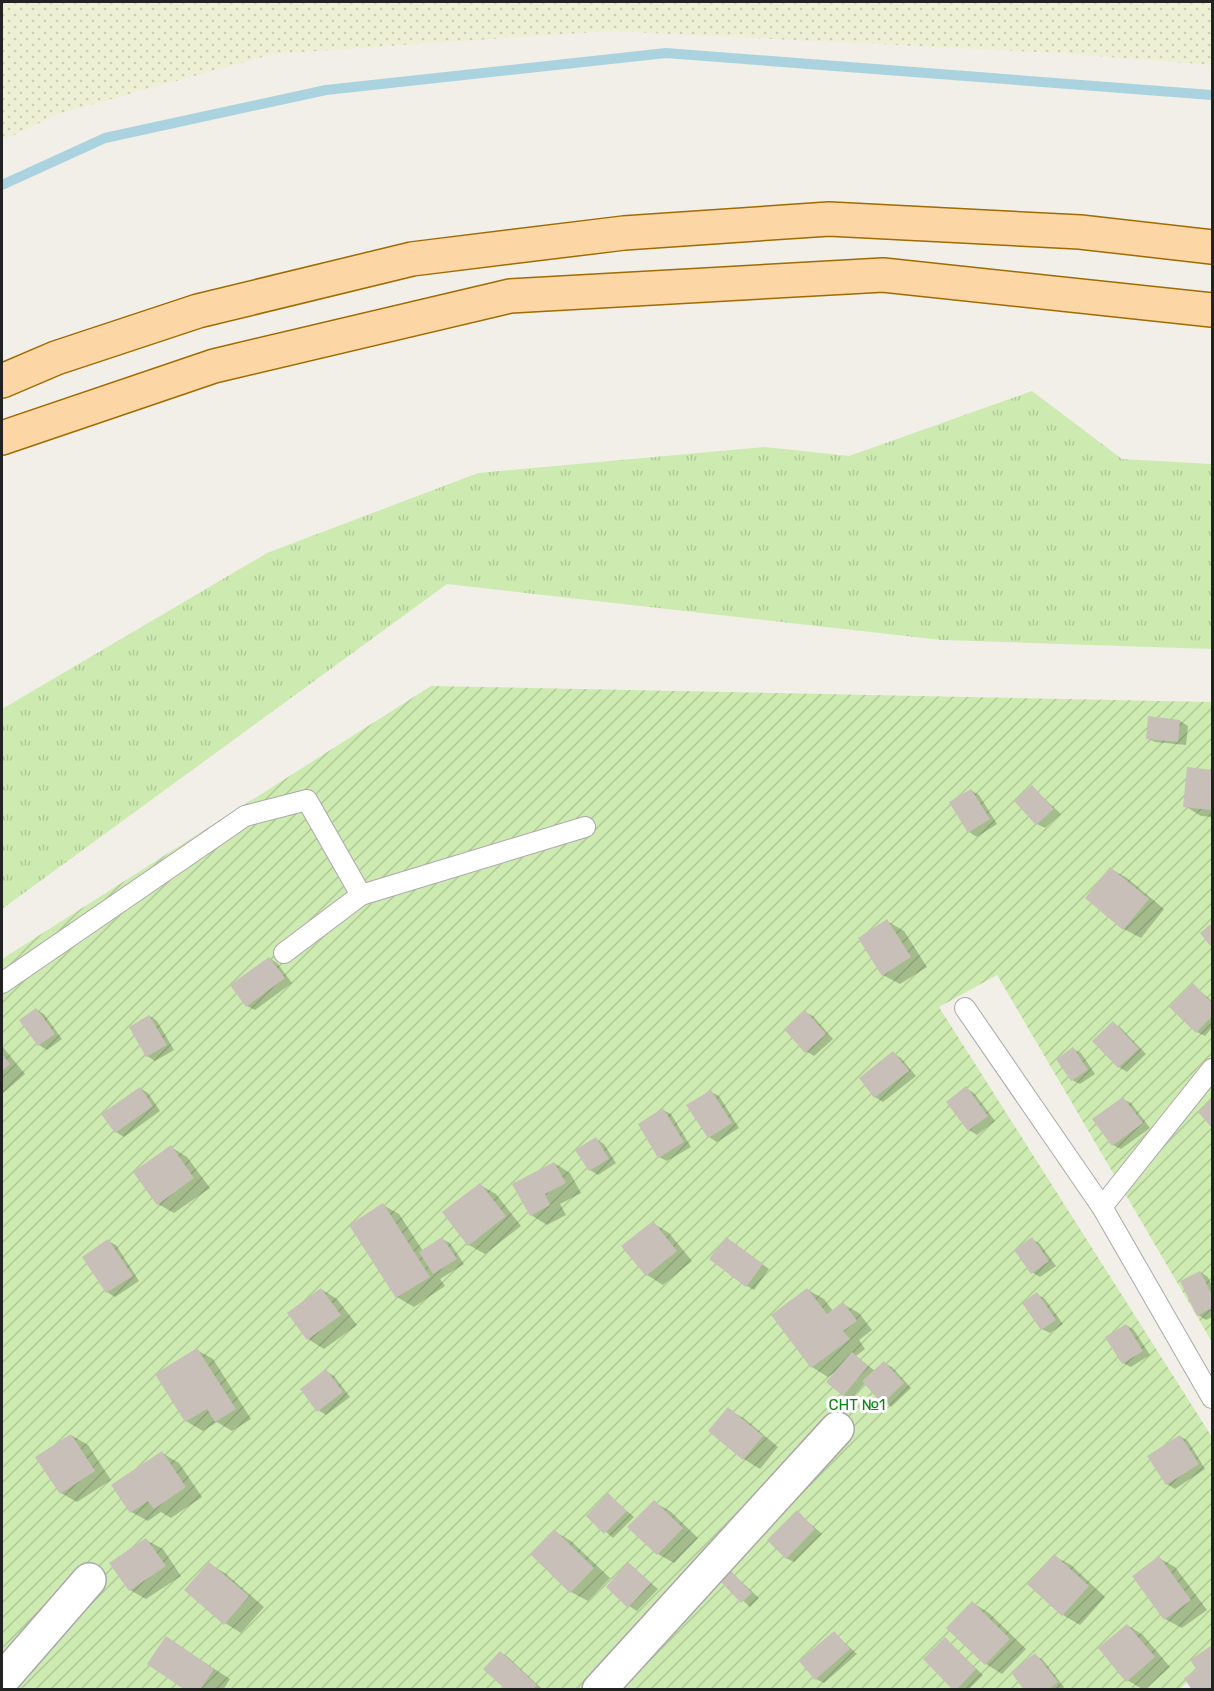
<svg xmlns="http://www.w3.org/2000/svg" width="1214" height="1691" font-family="Rubik,sans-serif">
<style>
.farmland{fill:url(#farmland-dots)}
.grass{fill:url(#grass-tufts)}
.garden{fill:url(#garden-furrows)}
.shadow{fill:#0003}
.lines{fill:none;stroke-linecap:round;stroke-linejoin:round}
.stream{stroke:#aad3df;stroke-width:10}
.building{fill:#c7bfb8}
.lane-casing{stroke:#a9a9a9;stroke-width:22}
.street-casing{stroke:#a9a9a9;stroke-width:36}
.primary-casing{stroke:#a06b00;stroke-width:36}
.lane{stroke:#fff;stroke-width:20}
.street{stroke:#fff;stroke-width:33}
.primary{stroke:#fcd6a4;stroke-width:33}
.labels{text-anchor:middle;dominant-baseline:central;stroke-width:6;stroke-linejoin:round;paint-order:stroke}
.park-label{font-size:15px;fill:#0c8416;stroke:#fff}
</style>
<defs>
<pattern id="farmland-dots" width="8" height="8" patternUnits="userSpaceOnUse" patternTransform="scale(1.5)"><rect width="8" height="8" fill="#eef0d5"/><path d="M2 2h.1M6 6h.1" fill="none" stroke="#ccceb7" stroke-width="1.8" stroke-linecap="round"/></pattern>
<pattern id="grass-tufts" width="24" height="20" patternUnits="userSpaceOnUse" patternTransform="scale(1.5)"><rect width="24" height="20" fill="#cdebb0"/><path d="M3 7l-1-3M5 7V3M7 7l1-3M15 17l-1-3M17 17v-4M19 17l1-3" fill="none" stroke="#b0c997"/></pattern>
<pattern id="garden-furrows" width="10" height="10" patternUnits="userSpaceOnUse" patternTransform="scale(1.5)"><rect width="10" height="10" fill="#cdebb0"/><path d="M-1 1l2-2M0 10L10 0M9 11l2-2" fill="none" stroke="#b0c997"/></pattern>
</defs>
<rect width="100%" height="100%" fill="#f2efe9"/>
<path class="farmland" d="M2,2H1212V65L1058,53L611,31L273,54L58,114L2,141Z"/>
<path class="grass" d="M1032,391L1122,459L1212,464V649L941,640L447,584L2,909V709L267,553L478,473L765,447L849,456Z"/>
<path class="garden" d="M431,686L1212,702V1342L997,975L939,1007L1212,1437V1658L1180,1689L2,1690V959Z"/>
<path class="shadow" d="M1180,721L1188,726L1186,745L1155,742L1147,738Z
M1188,769L1212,771V817L1201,816L1185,806Z
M1032,787L1061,814L1045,828L1037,824Z
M971,790L979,795L997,824L977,837L969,832Z
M1111,869L1127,878L1164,909L1141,938L1124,929Z
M887,921L904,931L927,967L900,984L883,975Z
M269,958L277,963L292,983L255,1010L247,1006Z
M1193,985L1212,1001V1028L1205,1036L1197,1032Z
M37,1010L44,1014L62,1039L47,1050L39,1045Z
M805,1012L813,1016L833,1039L814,1056L806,1051Z
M150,1016L157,1021L174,1050L155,1061L147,1056Z
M1113,1023L1121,1028L1146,1054L1127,1072L1119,1067L1094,1041Z
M2,1046L25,1074L2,1094Z
M1073,1049L1081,1053L1095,1074L1080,1084L1072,1080Z
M893,1053L901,1058L916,1076L883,1102L875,1097L861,1078Z
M140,1088L148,1093L160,1111L124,1137L116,1132Z
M966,1088L974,1093L995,1121L977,1135L969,1130L948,1102Z
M711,1092L719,1096L739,1128L717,1142L709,1137Z
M1123,1099L1131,1103L1150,1128L1121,1149L1113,1145Z
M663,1110L671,1114L691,1147L667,1161L659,1157Z
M596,1139L604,1144L616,1163L598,1175L590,1170Z
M171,1147L187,1157L210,1188L174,1213L158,1204Z
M554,1163L570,1173L581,1193L560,1204L566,1215L547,1225L531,1215Z
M480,1185L496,1194L521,1226L485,1254L469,1245Z
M383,1205L399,1214L423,1251L442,1239L450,1243L464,1264L440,1279L445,1286L414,1307L397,1297Z
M653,1223L669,1233L692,1261L663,1285L647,1275Z
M1032,1239L1040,1244L1056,1266L1040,1277L1032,1272Z
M108,1241L116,1245L139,1281L115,1297L107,1292L84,1257Z
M734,1243L769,1269L754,1290L747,1286Z
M1200,1272L1208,1277L1212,1286V1317L1206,1320L1198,1315Z
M321,1289L337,1299L357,1325L324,1349L308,1339Z
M808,1290L824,1299L833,1311L843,1304L859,1313L872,1330L859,1340L865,1349L856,1356L875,1371L884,1363L892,1367L911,1388L891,1407L865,1383L851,1399L843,1395L834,1373L828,1377L812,1367Z
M1037,1294L1045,1299L1063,1324L1050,1333L1042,1329Z
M1126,1325L1134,1330L1150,1355L1131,1367L1123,1363Z
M197,1350L213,1359L251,1419L232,1431L217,1422L203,1431L186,1421L157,1375Z
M326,1371L334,1376L350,1397L326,1415L318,1410Z
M728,1409L745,1419L778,1447L760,1469L744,1459L710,1431Z
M71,1435L88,1445L111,1480L77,1502L61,1493Z
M1180,1436L1188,1441L1205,1469L1175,1489L1167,1484Z
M162,1453L179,1463L202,1497L171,1518L161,1512L148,1521L131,1512Z
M608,1495L634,1517L613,1538L588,1516Z
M654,1502L670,1511L698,1538L674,1563L658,1554Z
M797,1512L822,1534L794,1562L786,1558Z
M554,1531L571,1541L610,1578L588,1601L571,1592Z
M146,1540L163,1549L181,1576L146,1599L130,1590Z
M1054,1556L1071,1565L1105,1597L1080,1625L1063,1615L1029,1584Z
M1159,1558L1175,1567L1207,1610L1182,1628L1165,1619Z
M209,1564L225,1573L264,1607L241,1633L225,1623Z
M629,1564L658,1589L637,1611L629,1606Z
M731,1572L759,1598L750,1607L722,1581Z
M973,1603L989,1613L1026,1649L1002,1674L986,1664Z
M1127,1625L1143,1635L1170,1667L1144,1690L1127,1680Z
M834,1633L857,1654L824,1683L816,1679Z
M167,1638L230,1679L223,1690H187Z
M945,1639L983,1675L968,1690H955Z
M1212,1647V1690H1193L1199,1671L1192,1660Z
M500,1652L508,1657L543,1690H508Z
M1035,1655L1043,1660L1064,1687L1061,1690H1026Z"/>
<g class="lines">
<path class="stream" d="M2,185L105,138L326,90L666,53L1212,95"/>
</g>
<path class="building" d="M1148,716L1180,720L1178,742L1146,739Z
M1187,767L1212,770V810L1183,807Z
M1032,785L1054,809L1036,825L1014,801Z
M971,789L990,819L968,833L949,802Z
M1110,867L1149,899L1123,930L1085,898Z
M887,919L911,957L882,976L858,938Z
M1212,923V948L1200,933Z
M269,957L285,978L246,1007L230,985Z
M1193,983L1212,1003V1016L1196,1033L1169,1007Z
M36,1008L55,1034L38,1046L19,1020Z
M805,1010L826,1034L805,1053L784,1029Z
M149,1015L167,1045L146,1057L129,1027Z
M1113,1021L1139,1049L1118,1068L1092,1041Z
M1073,1047L1088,1070L1071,1081L1056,1059Z
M893,1051L909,1071L874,1098L859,1078Z
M2,1054L10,1064L2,1071Z
M966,1086L988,1116L968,1131L946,1102Z
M140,1087L153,1106L115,1133L101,1114Z
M711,1090L732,1123L708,1138L686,1105Z
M1123,1097L1143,1123L1112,1146L1092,1119Z
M1212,1098V1128L1198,1112Z
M663,1108L684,1142L658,1158L638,1124Z
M596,1137L609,1159L589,1171L575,1150Z
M171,1145L194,1178L157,1205L133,1172Z
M554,1162L566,1183L545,1194L550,1205L530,1216L512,1184Z
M480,1183L506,1216L468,1246L442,1212Z
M383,1203L430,1277L396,1298L349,1225Z
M653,1221L677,1251L646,1276L621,1246Z
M442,1237L457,1259L433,1274L419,1252Z
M726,1237L763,1264L746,1287L709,1259Z
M1032,1237L1049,1261L1031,1274L1014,1250Z
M108,1239L133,1276L106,1293L82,1257Z
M1200,1271L1212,1295V1308L1197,1316L1180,1281Z
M321,1288L341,1315L307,1340L287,1313Z
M807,1288L827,1314L843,1302L857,1321L843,1331L850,1339L811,1368L771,1315Z
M1037,1292L1056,1320L1041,1330L1022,1303Z
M1126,1324L1143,1351L1122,1364L1105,1337Z
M197,1348L236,1409L215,1422L207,1409L185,1422L155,1374Z
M852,1352L868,1366L843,1396L826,1382Z
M884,1361L904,1383L882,1404L862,1381Z
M326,1369L343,1392L317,1412L300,1389Z
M728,1407L763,1436L743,1460L708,1431Z
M71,1434L95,1471L60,1494L35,1457Z
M1180,1435L1199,1464L1166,1485L1147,1456Z
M162,1451L186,1487L154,1509L148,1501L130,1513L111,1485Z
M608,1493L627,1511L604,1534L586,1516Z
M654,1500L683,1528L657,1555L627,1527Z
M797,1510L815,1529L786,1559L767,1540Z
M554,1529L594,1568L570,1593L530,1554Z
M146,1538L166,1566L129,1591L109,1563Z
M1054,1554L1089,1586L1062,1616L1027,1584Z
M1159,1556L1191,1600L1164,1620L1132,1576Z
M209,1562L249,1596L224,1625L184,1590Z
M628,1562L651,1583L628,1608L606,1587Z
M731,1571L752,1593L741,1603L720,1581Z
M972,1601L1010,1639L985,1665L946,1628Z
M1127,1624L1155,1657L1126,1682L1098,1648Z
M834,1631L850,1649L815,1680L799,1661Z
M166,1636L214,1669L200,1690H185L147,1664Z
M945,1637L976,1669L956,1690H953L923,1659Z
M1212,1645V1685L1205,1690H1192L1184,1678L1197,1670L1190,1660Z
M500,1651L537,1685L533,1690H506L483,1669Z
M1035,1653L1058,1682L1048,1690H1024L1011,1672Z"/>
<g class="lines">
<g class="lane-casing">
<path id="lane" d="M284,953L361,895L585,827
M2,983L245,816L307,800L361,895
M965,1008L1102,1207L1212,1398
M1102,1207L1212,1069"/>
</g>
<g class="street-casing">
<path id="street" d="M2,1680L89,1580
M599,1690L837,1429"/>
</g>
<g class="primary-casing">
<path id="primary" d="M2,381L56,358L198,311L412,259L624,233L829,219L1080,232L1212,247
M2,438L214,366L510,296L883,275L1212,310"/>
</g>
<use href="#lane" class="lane"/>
<use href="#street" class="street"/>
<use href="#primary" class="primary"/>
</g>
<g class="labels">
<g class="park-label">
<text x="857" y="1405">СНТ №1</text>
</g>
</g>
<rect width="1214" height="1691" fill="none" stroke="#222222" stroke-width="6"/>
</svg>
